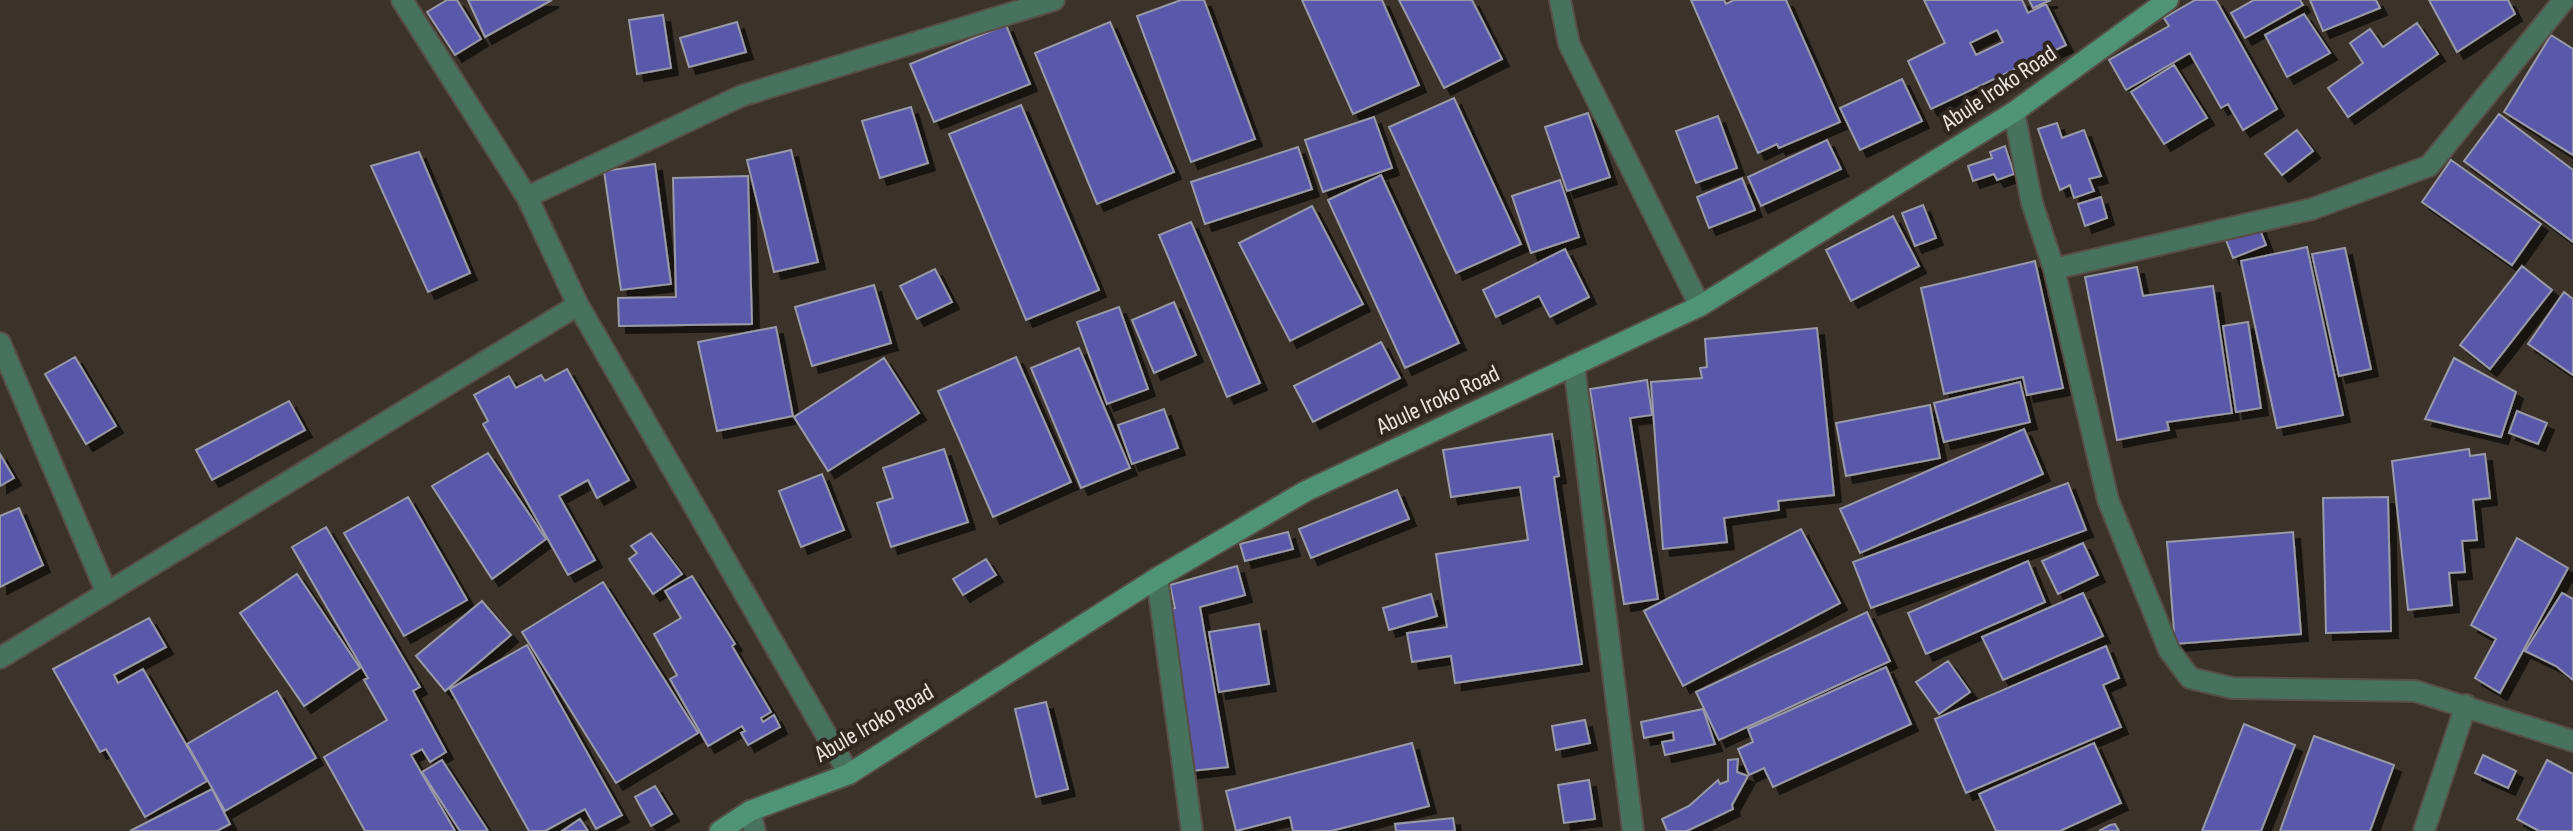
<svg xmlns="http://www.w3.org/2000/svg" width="2573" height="831" font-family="'Sofia Sans Condensed',sans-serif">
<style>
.building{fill:#5a59aa;stroke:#999aa8;stroke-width:2;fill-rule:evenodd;filter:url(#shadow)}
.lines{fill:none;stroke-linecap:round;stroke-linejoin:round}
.street-casing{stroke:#574e46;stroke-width:24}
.secondary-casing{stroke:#574e46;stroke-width:24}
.street{stroke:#47725e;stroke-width:20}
.secondary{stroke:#4e9475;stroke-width:20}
.labels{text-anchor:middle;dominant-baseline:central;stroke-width:8;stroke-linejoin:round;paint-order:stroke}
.street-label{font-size:24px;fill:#e9e4de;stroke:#30281f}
</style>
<defs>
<filter id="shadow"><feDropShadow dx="7" dy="7" stdDeviation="0" flood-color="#0009"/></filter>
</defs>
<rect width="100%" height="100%" fill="#3b3229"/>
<path class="building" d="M447,0H457L481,39L455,55L427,12Z
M468,0H552L485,37Z
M1181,0H1204L1255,139L1191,162L1137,16Z
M1302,0H1382L1419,85L1353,114Z
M1399,0H1472L1502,59L1444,88Z
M1691,0H1724L1726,4L1734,0H1786L1840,122L1779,148L1777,144L1758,153Z
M1924,0H2022L2028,13L2046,4L2066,45L1931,109L1908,61L1945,43ZM1997,30L2003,42L1976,55L1970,43Z
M2029,0H2051L2033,8Z
M2195,0H2216L2277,109L2243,130L2228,104L2221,108L2190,53L2126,90L2109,60L2169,26L2164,18Z
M2254,0H2300L2303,5L2245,38L2231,13Z
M2310,0H2376L2380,8L2323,31Z
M2429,0H2508L2515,14L2457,52Z
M2304,14L2330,53L2287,77L2265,35Z
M663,15L671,68L637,74L629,20Z
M737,22L746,52L689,67L680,38Z
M1110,22L1174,172L1097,204L1035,53Z
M2417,23L2438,54L2348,117L2328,88L2363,63L2350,43L2370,29L2383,47Z
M1006,25L1030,84L934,122L910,64Z
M2551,35L2573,49V155L2504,112Z
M2174,65L2207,118L2164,144L2131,92Z
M1902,79L1922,121L1860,150L1840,108Z
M1454,98L1521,244L1456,273L1389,127Z
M1021,105L1099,290L1026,320L949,134Z
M911,107L928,163L880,178L862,121Z
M1588,113L1610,177L1567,191L1545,127Z
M2499,114L2573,170V242L2464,161Z
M1718,116L1737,168L1696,183L1676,131Z
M1374,117L1392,168L1323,192L1305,140Z
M2057,123L2062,138L2084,130L2101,176L2089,179L2094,191L2074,198L2070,185L2060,190L2038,129Z
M2297,130L2313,151L2282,175L2265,154Z
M1827,140L1841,169L1761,206L1748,177Z
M2005,146L2014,174L1997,180L1994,174L1973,181L1968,166L1992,158L1990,152Z
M1298,147L1312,189L1205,224L1191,182Z
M791,150L818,262L774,272L747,160Z
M419,152L470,273L428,292L371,166Z
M2451,160L2541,224L2512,265L2422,202Z
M655,164L671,284L621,290L604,171Z
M1381,175L1459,343L1405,368L1328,200Z
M748,176L752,324L619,326L618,298L676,297L673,178Z
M1742,178L1755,210L1709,228L1697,197Z
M1560,180L1579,237L1531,253L1512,196Z
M2101,197L2107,218L2085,226L2078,204Z
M1923,205L1936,238L1915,246L1902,213Z
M1312,206L1363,304L1290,341L1239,243Z
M1893,216L1919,266L1851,301L1826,250Z
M1191,222L1260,383L1227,397L1159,235Z
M2257,222L2266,245L2233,258L2224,235Z
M2307,247L2343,415L2277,428L2241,261Z
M2345,248L2371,369L2339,376L2312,254Z
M1565,249L1589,297L1550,317L1539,296L1496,317L1483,290Z
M2035,261L2063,388L2027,395L2023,377L1944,394L1921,288Z
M2522,266L2552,290L2490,369L2460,345Z
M2137,267L2143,296L2213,286L2232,413L2167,422L2169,430L2117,440L2085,277Z
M935,269L952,302L917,319L900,286Z
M874,285L891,343L812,366L795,307Z
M2564,292L2573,299V375L2528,344Z
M1174,302L1196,355L1154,373L1132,320Z
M1119,307L1148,389L1107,404L1077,322Z
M2248,322L2261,408L2236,412L2223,326Z
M776,327L793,416L717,431L698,342Z
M1817,328L1834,495L1778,501L1779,510L1724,518L1727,542L1663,549L1651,382L1702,378L1700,368L1707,367L1705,339Z
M1381,342L1400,378L1313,422L1294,386Z
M1079,348L1130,468L1081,488L1031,368Z
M75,357L116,426L86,444L45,374Z
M1016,357L1071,482L993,517L938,391Z
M884,358L919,413L828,471L794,417Z
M2454,358L2516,392L2501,437L2425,419Z
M567,369L629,480L597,498L588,480L559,496L595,560L568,575L483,424L488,421L474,395L509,376L516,388L541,375L545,381Z
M1647,380L1652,415L1630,418L1658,599L1624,604L1590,389Z
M2020,382L2030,422L1944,442L1934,403Z
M289,401L305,430L212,480L196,450Z
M1930,405L1940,458L1846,476L1836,423Z
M1164,409L1178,448L1132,464L1118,425Z
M2517,411L2547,423L2538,444L2509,433Z
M2024,429L2043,474L1860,553L1840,509Z
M1552,434L1559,476L1554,477L1582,664L1455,683L1451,656L1412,662L1407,633L1447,627L1436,554L1528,540L1520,487L1451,497L1443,450Z
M944,449L968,522L891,547L877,503L893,498L883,468Z
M2469,449L2470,456L2485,454L2490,498L2473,500L2477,540L2462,541L2465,572L2449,573L2452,605L2408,610L2392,461Z
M488,453L546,539L492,579L432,486Z
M0,454L14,478L0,486Z
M822,474L844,530L801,547L779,491Z
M2068,483L2086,530L1871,608L1853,562Z
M1397,490L1409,519L1311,558L1299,529Z
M408,497L467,600L404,636L344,533Z
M2388,497L2391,631L2326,633L2323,498Z
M19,508L43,565L0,587V516Z
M326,527L420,687L413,691L446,752L430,762L422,749L411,755L455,831H365L324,757L387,720L364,680L368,678L292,547Z
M1801,529L1840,603L1683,686L1644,611Z
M1288,532L1293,549L1245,561L1240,544Z
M2293,532L2301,634L2175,644L2167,542Z
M651,533L682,574L653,594L629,559L637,553L631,546Z
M2517,538L2568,568L2500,693L2475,678L2496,639L2471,625Z
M2083,543L2098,575L2058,594L2042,561Z
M986,559L996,575L963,595L953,579Z
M2028,561L2045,602L1926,654L1908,613Z
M1237,566L1245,595L1200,607L1228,767L1191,771L1172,609L1175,608L1170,585Z
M297,574L360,668L304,706L240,613Z
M692,576L735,644L732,646L771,712L761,718L763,722L774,715L780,727L748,745L741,733L745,731L742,726L708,746L670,679L677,675L654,634L681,618L665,591Z
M603,582L698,733L616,783L522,632Z
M2083,593L2103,636L2003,680L1982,637Z
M2562,593L2573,599V680L2556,666L2525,651Z
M1431,594L1437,616L1389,630L1383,608Z
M482,601L511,635L445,691L416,656Z
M1867,612L1890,661L1719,740L1696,692Z
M149,618L166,647L114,675L118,683L143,669L207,781L145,817L106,749L100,752L53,669Z
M1259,624L1269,684L1219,692L1209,632Z
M527,645L622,815L596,829L585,809L545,831H529L450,689Z
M2106,646L2119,678L2103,685L2121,727L1966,793L1935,719Z
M1948,661L1970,692L1939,714L1916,682Z
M1886,667L1911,724L1773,787L1764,768L1749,775L1738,749L1753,742L1748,729Z
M277,691L316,758L225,811L187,744Z
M1046,702L1068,789L1036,797L1015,709Z
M1703,709L1715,744L1665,755L1662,742L1674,740L1673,732L1644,738L1641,722Z
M1585,720L1590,743L1556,750L1552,726Z
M2244,724L2295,745L2261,831H2202Z
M2314,736L2394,765L2370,831H2280Z
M1412,743L1429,806L1331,831H1293L1290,817L1236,831L1226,791Z
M2094,743L2121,803L2060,831H1996L1979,794Z
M2483,755L2516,771L2508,788L2475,773Z
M1738,759L1737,772L1748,776L1732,805L1733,809L1687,831H1667L1662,819L1689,806L1718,780L1720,784L1728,781V760Z
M442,760L488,831H460L422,772Z
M2547,760L2573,774V831H2539L2517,819Z
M1589,780L1595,819L1564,823L1558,785Z
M655,786L672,814L651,826L635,797Z
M212,789L230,824L217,831H130Z
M1453,818L1455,831H1396L1395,824Z
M580,819L588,831H562Z
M2115,824L2119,831H2099L2110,825Z"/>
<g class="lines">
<g class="street-casing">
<path id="street" d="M402,0L527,197L578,305L849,774
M1560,0L1569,44L1700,306
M2014,112L2032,203L2054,269L2108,500L2169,650L2190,678L2232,688L2415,691L2573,741
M527,197L741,96L1054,0
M2054,269L2312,209L2429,166L2564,0
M0,343L106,591
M1574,365L1633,831
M1157,578L1192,831
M0,658L578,305
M750,811L755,831
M2424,831L2466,705"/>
</g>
<g class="secondary-casing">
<path id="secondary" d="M720,831L750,811L849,774L1157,578L1306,491L1700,306L2014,112L2168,0"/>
</g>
<use href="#street" class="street"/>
<use href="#secondary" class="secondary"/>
</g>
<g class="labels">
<g class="street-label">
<text transform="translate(1999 88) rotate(-34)">Abule Iroko Road</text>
<text transform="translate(1438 400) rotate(-25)">Abule Iroko Road</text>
<text transform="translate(874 723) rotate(-30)">Abule Iroko Road</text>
</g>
</g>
</svg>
